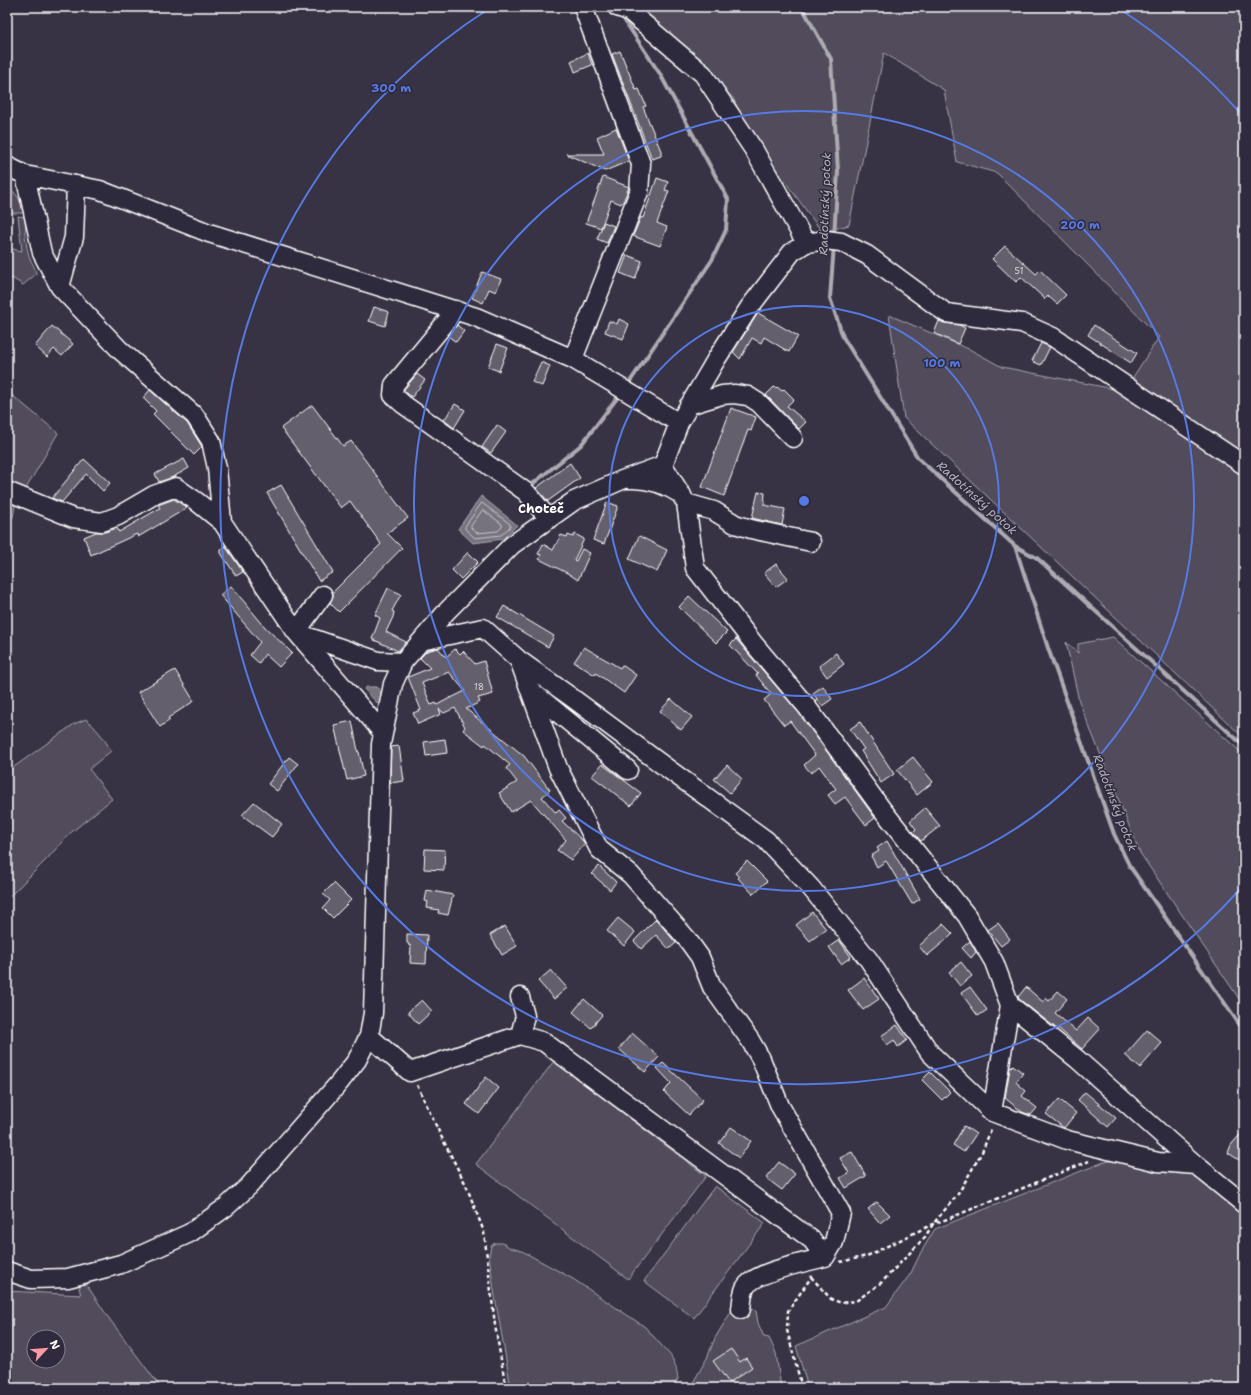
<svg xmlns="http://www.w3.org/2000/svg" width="1251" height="1395" font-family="'Shantell Sans',sans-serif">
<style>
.green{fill:#514c5c;stroke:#a8a6ae;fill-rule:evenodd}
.water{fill:#76737f;stroke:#adabb2}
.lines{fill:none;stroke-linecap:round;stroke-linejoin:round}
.shore{stroke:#c8c7cc;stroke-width:1}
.stream{stroke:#adabb2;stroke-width:4}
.building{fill:#635f6d;stroke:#fff;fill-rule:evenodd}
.minor-casing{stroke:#fff;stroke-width:21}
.path{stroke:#fff;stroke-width:2.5;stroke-dasharray:4 3;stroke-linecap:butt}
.minor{stroke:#2f2a3d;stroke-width:18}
.ring{fill:none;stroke:#567ae2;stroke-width:2}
.labels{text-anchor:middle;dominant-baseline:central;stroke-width:3;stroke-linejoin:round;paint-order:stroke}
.number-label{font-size:9px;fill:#d8d7da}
.water-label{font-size:12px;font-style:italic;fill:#b4b2b9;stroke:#2f2a3d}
.quarter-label{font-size:13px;font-weight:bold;fill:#fff;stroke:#2f2a3d}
.centre{fill:#567ae2;stroke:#2f2a3d;stroke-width:2}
.ring-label{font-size:12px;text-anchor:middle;font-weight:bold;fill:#567ae2;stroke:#2f2a3d;stroke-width:3;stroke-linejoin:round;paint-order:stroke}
</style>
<rect width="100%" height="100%" fill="#373345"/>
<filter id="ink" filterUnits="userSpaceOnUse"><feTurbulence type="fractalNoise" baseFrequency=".025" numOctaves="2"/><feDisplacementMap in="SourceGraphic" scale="8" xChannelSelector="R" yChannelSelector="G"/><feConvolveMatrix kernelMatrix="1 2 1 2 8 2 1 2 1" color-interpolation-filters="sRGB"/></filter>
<g filter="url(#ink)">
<path class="green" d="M635,7H1244V738L904,418L889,315L971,350L1002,367L1124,391L1159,337L997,173L957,162L944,90L884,53L849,225L822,232L751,135L733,98L703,66Z
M7,184L18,197L25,213H7Z
M18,216L24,217L26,227C23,232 28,253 30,259C33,265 35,267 36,274L23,285L12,278L7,282V248L22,251Z
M7,391L58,433L24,492L7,484Z
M7,497L16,501L13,517L7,527Z
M1113,637L1244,755V1006L1140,853L1079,701L1066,642L1078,653V644Z
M86,719C96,728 105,739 111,751L89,769L112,799L68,835L47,859L7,899V772L74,724Z
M554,1061L706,1176L628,1279L476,1164Z
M1122,1159L1195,1172L1244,1208V1388H808L796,1346L886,1307L911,1273L921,1252L935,1229L1104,1162Z
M715,1186L765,1223L694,1318L644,1281Z
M495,1243H502L511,1248L522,1251L531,1256L573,1279L645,1327L671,1356L676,1367L678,1379L672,1388H511L495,1297L489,1256L491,1246Z
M86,1284L108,1317L161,1388H7V1291L81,1295L79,1288L81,1285ZM34,1337H58V1361H34Z
M744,1302L756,1311L758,1323L764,1337L769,1338L776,1353L781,1388H690L707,1358L715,1338L734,1307Z"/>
<path class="water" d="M481,496L517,525L503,539L473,543L458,529Z
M367,687H376L381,691L382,700L379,705L364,689Z"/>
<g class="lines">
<path class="shore" d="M482,503L510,524V527L501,535L475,538L465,529V527Z
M483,510L502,524V527L498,531L477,533L471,528V526Z"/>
<path class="stream" d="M802,7L831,59L838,171L834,237
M621,15L660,74L728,199L726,230L712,260L627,386
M834,245L830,298L843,337L918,458L1015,546L1048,648L1114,834L1129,865L1244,1031
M530,486L581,445L621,393
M1015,546L1037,558L1244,746"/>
</g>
<path class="building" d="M620,51L636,90L639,89L646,106L643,107L661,151V156L652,159L612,54Z
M588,53L592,65L575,72L571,61Z
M616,128L629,161L605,171L566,154H604L597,137Z
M603,177L629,187L623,202H622L621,204L611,200L601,228L586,223Z
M657,178L668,182L665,190L669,191L657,223L667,227L660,246L633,236L641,217L643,218Z
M604,222L614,226L607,243L597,239Z
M1005,246L1036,274L1040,270L1066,295L1057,304L1048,296L1045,299L1021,277L1016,282L992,259Z
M627,255L642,261L635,279L620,273Z
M482,272L501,279L496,292L489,289L483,303L472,298Z
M374,307L389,312L385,326L369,321Z
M758,313L798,336L789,352L764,337L761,343L752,338L740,359L733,352Z
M619,319L629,324L623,339L605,332L609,321L617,324Z
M939,321L945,323L959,325L965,328L958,344L934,333Z
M457,325L464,331L456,342L448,336Z
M1094,325L1137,353L1131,363L1088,335Z
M52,326L73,344L62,356L54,349L47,357L35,346Z
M1041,343L1050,347L1041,365L1032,361Z
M497,344L508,348L499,371L488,367Z
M541,362L550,366L542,386L532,382Z
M417,374L425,380L412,397L404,391V389Z
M774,387L776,388L777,387L782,391L784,389L794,399L787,406L806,422L799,429L766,395Z
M150,390L187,423L201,445L202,447L194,455L153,414L156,411L143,398Z
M455,404L465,410L454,428L444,420Z
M312,405L343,446L351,441L408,518L387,533L402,548L339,612L330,603L333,596V592L381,544L350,501L341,508L281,428Z
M731,408L756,417L751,431L748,430L724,496L702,487Z
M497,425L506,432L491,453L482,447Z
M84,459L110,483L103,491L86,474L62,502L52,498Z
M184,459L189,468L173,477L159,482L155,474Z
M570,463L580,478L548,501L536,488Z
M281,485L333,572L319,581L267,493Z
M758,492L765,493L764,505L785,509L782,525L752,518Z
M174,499L187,508L138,537L137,534L91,555L84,537L96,532H105L117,528L119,532L160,508L158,505Z
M607,502L618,506L604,544L593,540Z
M575,534L584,539L574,560L576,561L582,549L590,553L578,580L569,574L539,559L541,555L538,554L543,544L553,550L561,535L567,537L568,535L573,537Z
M639,536L667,550L657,572L629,559Z
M225,546L243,572L236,576L221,553V550Z
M468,552L478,562L461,579L452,570Z
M776,564L788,578L776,587L764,573Z
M231,586L265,627L292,653L279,667L265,654L259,663L250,655L260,642L220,595Z
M388,588L401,594L392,611L394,612L393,617L386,632L406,642L398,651L372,639L380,618L375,615Z
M689,596L727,632L716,643L679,607Z
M504,606L554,636L548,647L497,617Z
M736,639L799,713L875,818L866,825L845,797L835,804L828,795L836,789L819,766L811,773L804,765L815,755L790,721L784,725L764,700L771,694L756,675L758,674L730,645Z
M584,647L620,668L622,665L636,675L624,693L596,673L595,675L574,662Z
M438,648L446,657L455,649L460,654L463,651L475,664L484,661L493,694L478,698L480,702L466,709L524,756L550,790L542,797L556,813L559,810L566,818L562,821L583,841L585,844L571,860L557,850L566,840L531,800L511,812L499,793L517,782L506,768L510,765L485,744L484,746L463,730L465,727L455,708L444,713L439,709L441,714L418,724L413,713L421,710L408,677L430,668L420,658L427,651ZM449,672L465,691L451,698L449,696L450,698L437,705L436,703L431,705L422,683Z
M836,653L844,664L827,677L819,666Z
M175,670L194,701L168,718L170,720L160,727L138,692Z
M823,686L832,699L822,706L813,693Z
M671,699L692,717L681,730L660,711Z
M352,721L358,751H357L359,752L364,776L347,780L334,725Z
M860,722L894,774L881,783L861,751L864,749L850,729Z
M445,739L447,753L426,756L424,742Z
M399,746L404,781L390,783L391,747Z
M289,757L298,764L277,791L268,784Z
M913,757L933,782L917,795L897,770Z
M602,764L641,793L631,806L592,776Z
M727,765L742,779L730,793L714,779Z
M254,802L282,824L272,837L242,815Z
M925,808L940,826L921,841L913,832L916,829L910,821Z
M887,841L920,899L912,904L888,864L886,861L877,867L871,856L879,851L877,848Z
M425,849L445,850L444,870L424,869Z
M747,861L767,881L753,894L738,878L739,877L735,873Z
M599,866L616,882L610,890L592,874Z
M334,883L351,900L333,918L323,908L330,900L323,894Z
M427,890L453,895L448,915L438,913L439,910L427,908L428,902L425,901Z
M812,912L826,929L810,941L796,925Z
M618,918L635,932L624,946L607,931Z
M656,919L676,943L669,949L656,935L641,949L634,941Z
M998,923L1010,939L1001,946L988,930Z
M943,924L953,934L927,956L919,946Z
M505,926L517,946L502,955L490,935Z
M407,934L427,935L426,964L410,963L411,946H409V944L407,943Z
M839,940L851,957L841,964L829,947Z
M970,941L976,952L971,958L962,948Z
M961,962L972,976L960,986L949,972Z
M551,970L567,988L554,999L538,981Z
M864,978L879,999L863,1010L848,990Z
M970,987L987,1010L978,1016L961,993Z
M1026,987L1043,1002L1046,998L1049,1001L1058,991L1067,999L1055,1013L1076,1031L1088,1018L1100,1029L1082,1049L1058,1028L1057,1029L1019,999L1018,997Z
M584,999L602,1015L591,1028L573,1012Z
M422,1000L432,1011L418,1024L408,1012Z
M897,1025L907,1040L898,1047L894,1040L887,1045L881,1036Z
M1147,1030L1162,1043L1140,1068L1125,1055Z
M632,1033L659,1057L645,1072L619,1049Z
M663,1063L703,1100L689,1115L664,1092L671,1083L657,1068Z
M1013,1065L1023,1073L1016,1082L1026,1091L1022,1096L1037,1108L1031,1115L1022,1112L1005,1098L1010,1068Z
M930,1072L950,1092L942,1100L922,1080Z
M486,1077L499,1088L479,1114L466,1104Z
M1085,1092L1116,1118L1108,1127L1078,1100Z
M1059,1099L1076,1113L1064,1128L1046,1114Z
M964,1126L976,1134L964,1152L953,1145Z
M731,1127L751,1141L739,1158L719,1143Z
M1244,1130V1163L1228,1153L1231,1145Z
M852,1152L866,1176L846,1188L840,1178L849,1173L840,1158Z
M779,1162L795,1174L782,1190L766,1178Z
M877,1202L890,1215L880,1223L868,1209Z
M731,1349L740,1362L746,1358L752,1367L729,1383L713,1361Z"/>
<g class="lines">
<g class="minor-casing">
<path id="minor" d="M617,7L629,11L703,74L754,150L806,243
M7,166L25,175L100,190L209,233L476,317L573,359L679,423
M25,175L42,253L60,287L120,350L195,416L211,441L217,468L222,522L296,632L383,733
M60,287L74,237L76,185
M456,310L394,385L393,395L403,404L526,492L549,519
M573,359L639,192L641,164L583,7
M689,405L722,395L734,394L748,396L759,403L793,438
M629,479C648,478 667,485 682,495
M7,491L73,518L102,522L118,516L154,495L176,487L196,501L222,522
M686,503L714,511L735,524L751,529L811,542
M296,632L323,595
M297,633L378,661L403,662
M421,641L483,628L519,660L571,697L664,766L766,840L811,888L869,960L930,1053L992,1112L1010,1005L994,962L967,916L881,808L807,707L754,644L695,568L686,503L663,465
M519,660L558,768L599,849L631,875L687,939L700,957L712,987L750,1040L761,1059L780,1106L841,1213L834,1242L825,1257C807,1262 753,1272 745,1288C742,1294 742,1302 741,1309
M530,690L628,770
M520,997L525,1016L520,1035
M1010,1005L1077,1059L1196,1165L1244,1204
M369,1036L410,1072L520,1035L544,1042L812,1240L825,1257
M992,1112L1067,1140L1158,1162L1196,1165
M7,1271L31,1279L68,1278L121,1264L190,1233L226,1207L249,1186L339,1083L357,1060L369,1036L373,1013L381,744L393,684L403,662L446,612L512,545L574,501L622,480L663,465L679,423L717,358L749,308L792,252L806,243L826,240L841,242L867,255L946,313L1022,323L1053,337L1244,465"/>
</g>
<path class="path" d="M417,1085L441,1136L466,1185L484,1232L495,1325L506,1388
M840,1262L867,1256L933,1224L950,1218L1089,1161
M811,1277L831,1299L841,1303L856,1301L882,1282L925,1237L933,1224L958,1194L982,1152L992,1127
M802,1388L787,1330L788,1311L812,1276"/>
<use href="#minor" class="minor"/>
</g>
</g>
<g class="ring">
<circle cx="804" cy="501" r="195"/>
<circle cx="804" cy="501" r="390"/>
<path d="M1241 888A584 584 0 1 1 490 8M1118 8A584 584 0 0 1 1241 114"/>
</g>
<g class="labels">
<g class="number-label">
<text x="1019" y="271">51</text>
<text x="479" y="687">18</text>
</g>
<g class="water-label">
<text transform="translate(825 204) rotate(-88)">Radotínský potok</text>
<text transform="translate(977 498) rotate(42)">Radotínský potok</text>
<text transform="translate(1115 803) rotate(69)">Radotínský potok</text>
</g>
<g class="quarter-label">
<text x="541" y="508">Choteč</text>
</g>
</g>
<circle cx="804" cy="501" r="6" class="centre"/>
<g class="ring-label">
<text x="391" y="92">300 m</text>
<text x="1080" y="229">200 m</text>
<text x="942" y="367">100 m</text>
</g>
<rect width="1251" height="1395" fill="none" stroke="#2f2a3d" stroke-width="24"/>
<rect x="12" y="12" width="1227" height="1371" fill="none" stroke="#fff" stroke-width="1.5" filter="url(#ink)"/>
<g transform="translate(46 1349) rotate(64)"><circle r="19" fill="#2f2a3d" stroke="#827f8b"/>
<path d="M0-3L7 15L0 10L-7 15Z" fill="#ff9aa2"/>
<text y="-6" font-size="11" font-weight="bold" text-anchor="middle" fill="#ffffff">N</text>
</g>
</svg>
